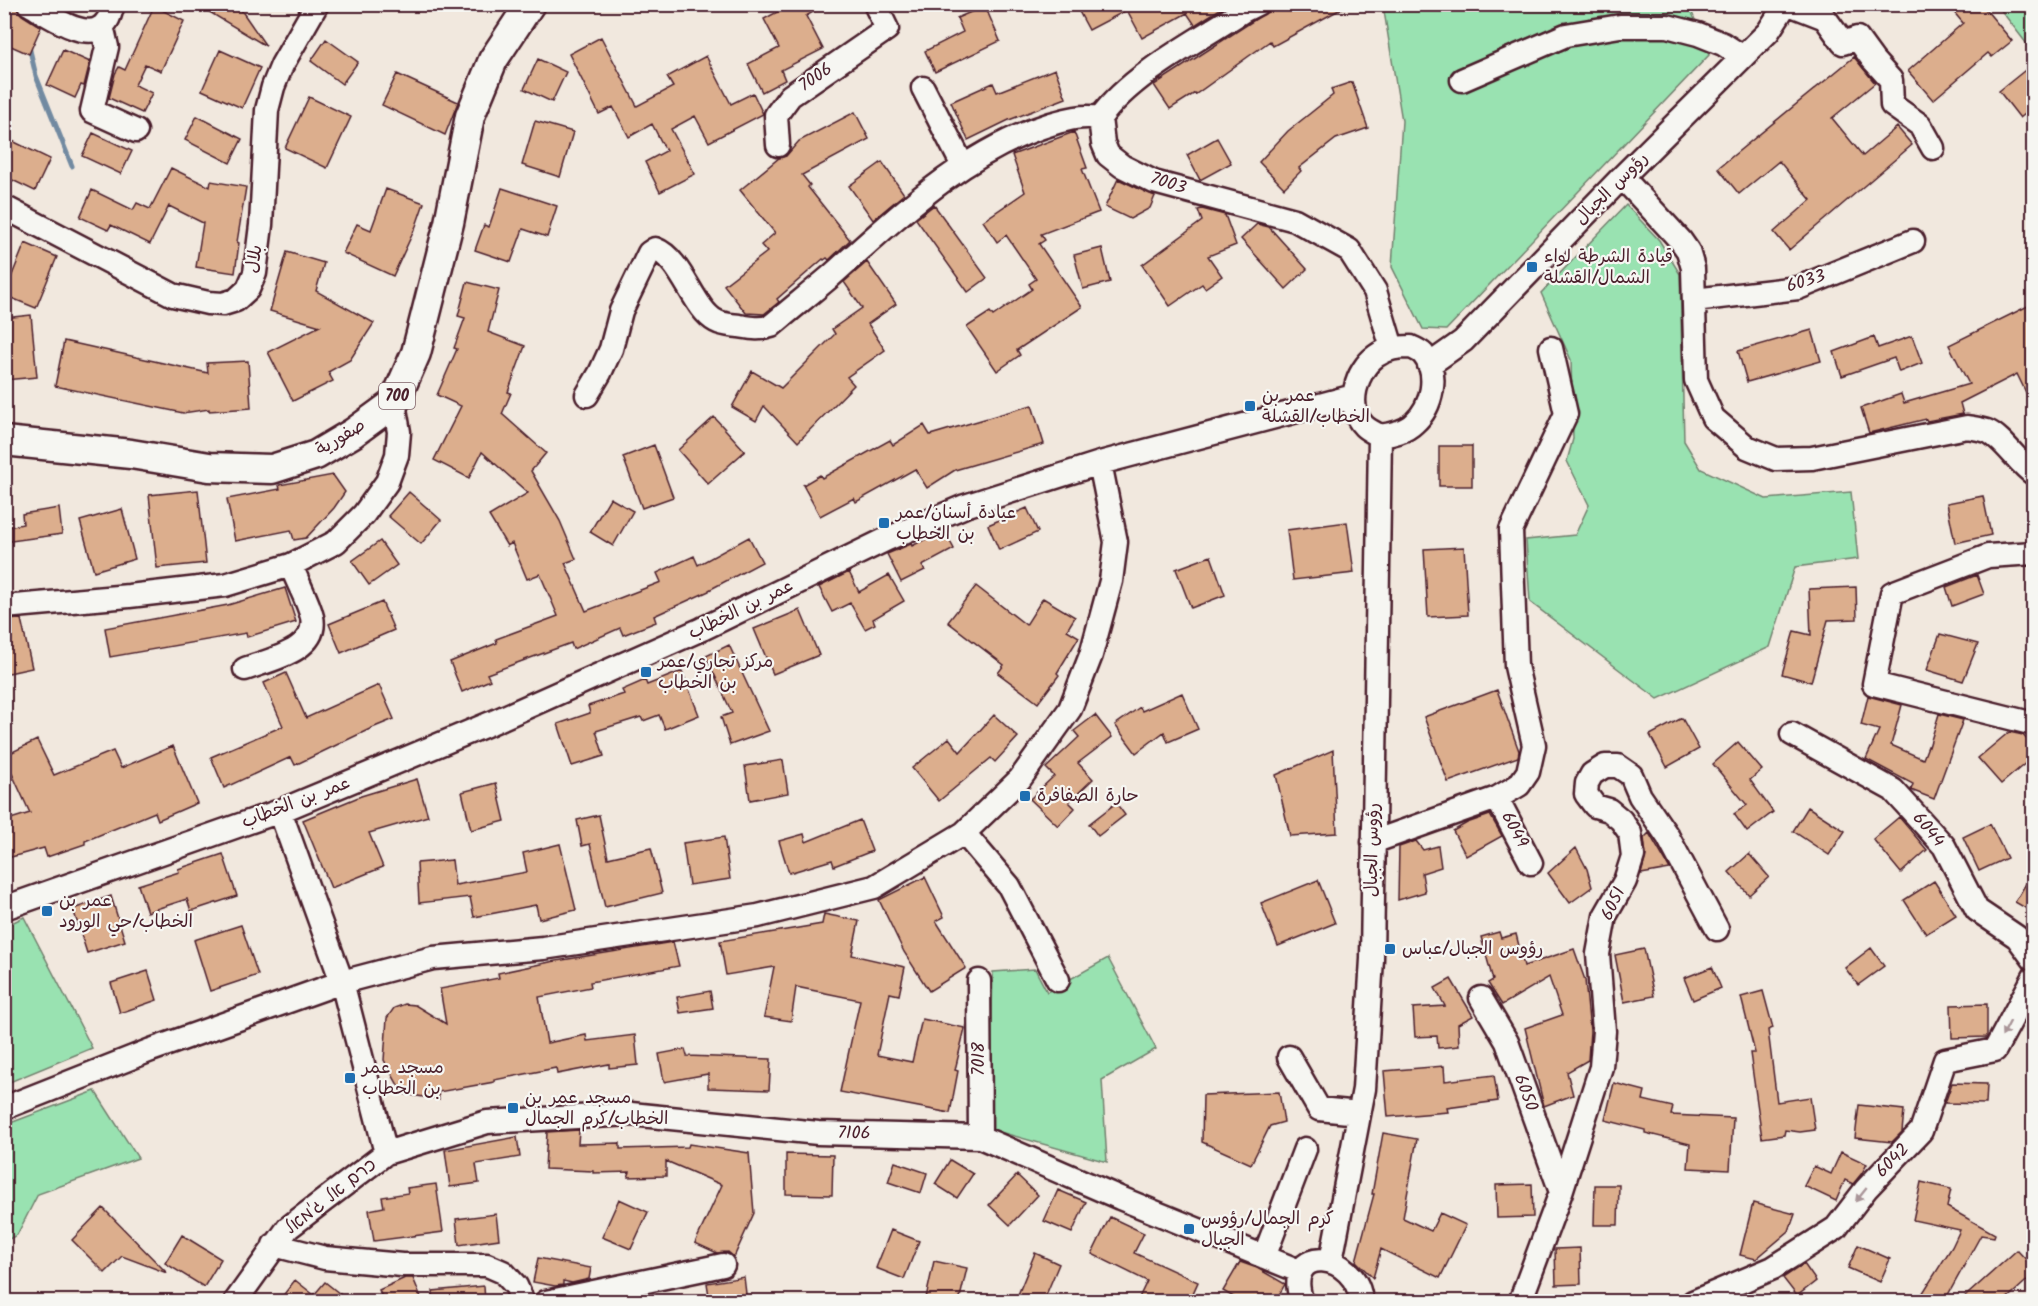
<svg xmlns="http://www.w3.org/2000/svg" width="2038" height="1306" font-family="Kalam,'Playpen Sans Arabic','Playpen Sans Hebrew',sans-serif">
<style>
.green{fill:#99e2b1;stroke:#72806e;stroke-width:1.5}
.lines{fill:none;stroke-linecap:round;stroke-linejoin:round}
.stream{stroke:#728aa1;stroke-width:5}
.building{fill:#dcae8d;stroke:#4a1f2b;stroke-width:1.5}
.minor-casing{stroke:#4a1f2b;stroke-width:27}
.major-casing{stroke:#4a1f2b;stroke-width:33}
.minor{stroke:#f6f6f2;stroke-width:22}
.major{stroke:#f6f6f2;stroke-width:28}
.oneway{fill:#a99598}
.poi-dot{fill:#1f6fb2;stroke:#f6f6f2;stroke-width:2}
.labels{text-anchor:middle;dominant-baseline:central;stroke-width:4.5;stroke-linejoin:round;paint-order:stroke}
.shield{fill:#f6f6f2;stroke:#7e6067;stroke-width:1.5}
.shield-label{font-size:16px;font-weight:bold;fill:#4a1f2b}
.street-label{font-size:18px;fill:#4a1f2b;stroke:#f6f6f2}
.poi-label{font-size:18px;fill:#4a1f2b;stroke:#f6f6f2;text-anchor:start}
</style>
<rect width="100%" height="100%" fill="#f1e8de"/>
<filter id="ink" filterUnits="userSpaceOnUse"><feTurbulence type="fractalNoise" baseFrequency=".0167" numOctaves="2"/><feDisplacementMap in="SourceGraphic" scale="12" xChannelSelector="R" yChannelSelector="G"/><feConvolveMatrix kernelMatrix="1 2 1 2 8 2 1 2 1" color-interpolation-filters="sRGB"/></filter>
<g filter="url(#ink)">
<path class="green" d="M1383,5H1689L1709,55L1446,330L1423,329L1392,267L1402,121Z
M1997,5H2033V52Z
M1626,205L1659,240L1680,274L1684,441L1701,469L1766,499L1851,492L1858,559L1795,567L1770,647L1658,699L1530,602L1526,540L1575,535L1589,505L1567,461L1573,439L1571,360L1541,293Z
M24,917L92,1048L5,1084V926Z
M1108,958L1156,1049L1102,1080L1107,1162L989,1129L993,972L1035,969L1047,992Z
M95,1091L138,1158L38,1194L17,1235L5,1241V1125Z"/>
<g class="lines">
<path class="stream" d="M29,46L36,76L72,166"/>
</g>
<path class="building" d="M4,4L16,5L22,15L41,27L29,54L4,43Z
M196,4H237L266,46Z
M792,4H827L806,16L823,49L781,70L785,80L762,92L748,64L779,48L764,19Z
M1075,4H1228L1195,25L1187,13L1142,38L1127,10L1089,30Z
M1279,4H1350L1273,46L1270,41L1196,94L1195,93L1170,109L1154,85Z
M1947,4H1981L2012,41L1992,57L1988,53L1933,100L1908,71L1963,23Z
M154,6L184,21L161,71L145,64L135,85L152,93L142,113L109,98L115,74L119,67L125,70Z
M985,6L1000,41L935,72L925,51L963,32L957,18Z
M601,37L637,106L673,87L667,77L706,56L731,104L753,93L763,114L709,142L695,116L671,129L695,174L660,192L645,162L666,151L652,124L629,137L613,107L599,114L569,54Z
M326,39L358,62L342,84L311,61Z
M63,50L90,62L84,86L81,85L75,98L47,85Z
M220,50L260,68L242,108L202,90Z
M1854,57L1875,83L1832,118L1863,156L1897,127L1912,145L1789,250L1774,232L1811,200L1779,161L1739,194L1718,168Z
M538,59L566,72L552,102L524,89Z
M2034,63V107L2020,118L1999,91Z
M1055,69L1066,98L1009,120L968,140L951,102L993,83L997,92Z
M397,74L458,102L445,135L382,105Z
M1352,82L1368,128L1336,139L1299,168L1301,171L1284,188L1259,162L1288,131L1333,95L1331,89Z
M309,97L351,117L327,168L285,148Z
M855,112L869,139L802,175L810,185L808,187L850,240L829,260L827,258L824,260L823,259L777,299L779,302L764,314L746,313L724,285L767,252L761,245L775,233L740,190L779,158L786,156L799,141Z
M197,116L242,139L230,163L185,140Z
M535,121L573,132L560,177L522,165Z
M1074,132L1087,168L1082,169L1099,212L1041,234L1045,240L1039,244L1082,307L1017,350L1020,355L997,371L967,327L990,312L993,316L1032,289L1029,284L1036,279L1006,235L997,242L983,221L1025,192L1012,155Z
M93,133L132,151L121,174L82,156Z
M4,137L50,159L35,191L4,176Z
M1217,138L1231,163L1200,180L1187,155Z
M882,162L904,194L873,220L849,186Z
M171,168L210,187L211,181L246,187L237,242L239,243L235,273L196,267L203,223L169,206L150,244L111,225L108,230L80,217L92,190L133,210L137,203L150,209Z
M1118,179L1155,196L1150,208L1130,219L1105,207Z
M502,188L557,206L547,237L523,229L511,262L475,250L484,225L489,227Z
M386,189L424,203L416,226L393,276L343,253L357,224L371,230Z
M934,205L987,278L968,292L916,219Z
M1202,209L1225,215L1236,245L1208,256L1222,276L1205,288L1202,284L1170,306L1142,265L1202,221L1198,210Z
M1257,224L1269,227L1307,269L1286,289L1241,239Z
M25,243L57,257L36,308L4,295Z
M1102,248L1110,282L1083,289L1074,255Z
M287,252L324,263L316,291L374,323L350,360L328,372L333,381L293,401L268,352L320,326L270,311Z
M867,262L896,304L868,324L885,350L847,377L854,385L798,442L764,406L756,421L732,407L752,371L781,388L835,334L832,329L862,308L844,282Z
M467,282L499,290L488,332L525,346L508,392L511,393L502,414L546,453L531,471L560,521L576,559L565,563L586,611L661,582L657,573L694,556L698,565L749,537L762,562L709,590V591L654,616L656,622L623,635L620,628L573,649L571,643L487,674L490,680L462,692L450,662L497,643L496,639L558,616L540,574L527,579L512,543L507,546L489,516L528,493L482,452L469,478L434,460L461,406L437,395L457,349L454,348L465,318L458,316Z
M2034,303V409L2017,374L1960,403L1963,414L1927,421L1926,419L1869,433L1861,408L1901,394L1904,403L1969,384L1949,345Z
M31,315L37,377L4,380V318Z
M1812,330L1821,361L1747,382L1738,351Z
M1912,336L1922,363L1899,372L1894,358L1842,376L1834,352L1874,337L1878,348Z
M64,341L208,373L207,363L248,361L251,408L209,411V409L183,413L55,386Z
M1032,405L1044,444L955,470L927,488L915,469L856,502L854,498L820,516L803,485L820,475L822,478L890,440L893,445L924,425L930,435Z
M714,417L745,451L708,484L678,450Z
M654,445L673,497L642,508L623,457Z
M1439,446H1472V486H1439Z
M333,475L345,492L334,508L306,538L294,540L291,530L235,541L227,499L280,489L279,485Z
M198,490L206,563L157,568L149,495Z
M409,492L441,520L421,544L388,516Z
M1983,496L1991,535L1955,543L1947,503Z
M610,498L633,511L613,546L590,532Z
M59,508L62,534L4,542V528L23,524L22,514Z
M1027,508L1038,532L999,550L988,525Z
M122,509L135,559L94,571L80,521Z
M1347,522L1354,573L1293,580L1287,530Z
M944,530L954,549L922,566L925,570L901,582L887,554L911,544L912,546Z
M380,541L397,565L369,585L352,561Z
M1464,547L1468,615L1428,617L1424,549Z
M1211,556L1225,595L1191,608L1176,569Z
M849,572L859,592L889,575L904,601L873,619L875,624L865,629L850,603L832,612L819,587Z
M1977,575L1984,594L1952,606L1946,587Z
M976,586L1026,625L1043,598L1075,617L1067,630L1079,637L1057,673L1059,675L1038,703L998,673L1004,665L948,622Z
M1856,587L1857,619L1828,620L1811,682L1782,674L1794,631L1811,635L1809,589Z
M285,588L296,622L247,637L246,633L110,657L105,628L228,605Z
M382,602L394,630L341,653L329,624Z
M800,610L819,655L773,674L754,629Z
M21,619L32,668L4,674V620Z
M1940,634L1978,644L1963,681L1927,670Z
M729,645L769,731L730,745L721,717L732,713L706,656Z
M682,671L699,715L665,729L659,715L643,721L641,717L596,731L604,756L572,766L558,724L590,713L588,706L624,694L622,690L645,680L647,685Z
M286,673L306,718L379,685L394,719L372,728L295,765L291,757L224,788L211,757L283,726L264,683Z
M1497,690L1519,751L1518,757L1448,782L1424,717Z
M1182,693L1198,729L1168,742L1164,732L1136,753L1115,725L1140,707L1142,711Z
M1868,696L1902,705L1891,745L1923,759L1928,746L1929,747L1939,714L1963,720L1934,799L1911,790L1913,784L1866,759L1879,730L1861,725Z
M994,715L1018,737L995,762L991,758L939,801L912,768L949,738L960,752Z
M1095,715L1112,737L1078,763L1093,779L1069,802L1075,808L1058,826L1030,799L1054,776L1046,768L1079,737L1074,731Z
M1682,718L1699,749L1667,767L1650,735Z
M2009,732L2023,735L2034,748V756L2001,784L1978,758Z
M37,740L54,775L113,751L121,768L173,746L197,803L158,820L155,812L85,841V844L47,857L44,848L4,859V821L30,813L4,756Z
M1738,742L1762,770L1750,780L1773,812L1747,832L1734,814L1747,805L1713,764Z
M1333,750L1337,833L1290,836L1276,775Z
M783,760L788,793L750,800L745,766Z
M417,779L428,816L369,833L383,867L331,888L303,820L361,796Z
M496,783L505,821L471,830L462,792Z
M1116,803L1125,815L1098,836L1089,824Z
M1808,807L1845,831L1829,855L1793,831Z
M599,815L608,858L651,848L662,893L605,907L590,844L582,846L577,820Z
M1490,815L1502,836L1466,856L1453,831L1467,823Z
M1899,817L1927,850L1901,873L1873,839Z
M860,820L872,851L834,866L832,860L789,873L779,841L804,834L806,842Z
M1990,824L2007,858L1979,871L1963,837Z
M1649,833L1670,869L1641,874L1646,855L1644,838Z
M724,837L730,879L689,885L683,843Z
M1416,841L1423,850L1438,846L1441,867L1422,873L1425,892L1398,900L1399,847Z
M560,844L576,910L539,919L536,905L474,917L470,897L419,903L417,863L452,860L455,885L527,872L523,853Z
M1576,848L1587,869L1592,887L1570,903L1548,873Z
M223,854L237,896L191,911L187,899L147,912L138,885L179,872L178,869Z
M1749,854L1769,877L1749,895L1729,872Z
M2034,870V913L2015,902Z
M925,877L944,917L936,921L966,968L929,991L904,952L879,900Z
M1318,880L1335,923L1278,946L1261,903Z
M1934,881L1956,915L1926,934L1904,900Z
M111,896L125,941L87,953L73,909Z
M824,914L859,921L852,955L905,967L899,995L890,993L877,1055L912,1062L922,1019L965,1028L955,1070L958,1071L950,1113L840,1092L860,1000L796,987L791,1021L764,1017L774,967L726,975L720,941L822,924Z
M241,925L258,975L210,991L194,940Z
M1499,932L1501,938L1516,934L1524,966L1574,949L1585,980L1590,1031L1588,1060L1567,1072L1573,1095L1544,1106L1525,1028L1562,1015L1549,977L1502,1005L1488,983L1493,980L1481,937Z
M673,942L679,966L590,982L591,987L539,997L547,1043L586,1035L587,1041L635,1035L638,1065L609,1068V1064L557,1074L556,1068L494,1080V1082L438,1092L439,1099L403,1094L384,1060L387,1018L394,1008L405,1004L415,1005L446,1024L440,989L499,978L498,973L550,962Z
M1871,948L1884,966L1858,985L1845,968Z
M1644,949L1654,996L1624,1002L1615,955Z
M1712,967L1721,988L1693,1000L1684,978Z
M148,971L157,1000L120,1013L111,983Z
M1451,979L1473,1016L1458,1024L1459,1046L1438,1048L1437,1036L1415,1037L1413,1008L1445,1006L1435,988Z
M710,991L713,1008L680,1013L677,997Z
M1763,991L1773,1028L1768,1030L1777,1102L1810,1097L1815,1130L1800,1132L1785,1130L1784,1135L1762,1138L1750,1053H1755L1741,997Z
M1987,1004V1037L1952,1038L1951,1005Z
M685,1049L687,1056L771,1059L769,1090L708,1088V1074L664,1082L659,1054Z
M1444,1066L1445,1081L1494,1075L1498,1101L1447,1108L1448,1112L1388,1117L1384,1071Z
M1614,1083L1645,1091L1643,1100L1673,1107L1671,1115L1733,1118L1730,1170L1688,1168L1690,1144L1645,1133V1130L1605,1120Z
M1952,1083L1987,1084L1986,1104L1945,1103Z
M1279,1092L1284,1122L1270,1126L1251,1164L1202,1142L1203,1095Z
M1859,1105L1904,1110L1902,1132L1892,1142L1855,1138Z
M579,1130L578,1144L620,1143V1149L688,1147L689,1144L749,1153L754,1213L734,1257L728,1252L717,1253L695,1243L722,1185L666,1161V1176L628,1177L630,1172L593,1173V1171L545,1169L547,1132Z
M1383,1133L1417,1139L1403,1218L1431,1231L1440,1213L1466,1225L1440,1278L1381,1249L1373,1278L1356,1261L1374,1194H1372Z
M517,1137L520,1157L476,1164L479,1183L450,1187L445,1150Z
M1841,1152L1867,1164L1862,1173L1853,1184L1845,1180L1836,1201L1804,1186L1814,1166L1831,1174Z
M786,1154L833,1155L832,1195L786,1194Z
M950,1160L973,1174L957,1198L935,1184Z
M895,1162L927,1173L921,1193L888,1182Z
M1017,1175L1038,1195L1010,1225L989,1205Z
M1921,1182L1951,1189L1947,1207L1995,1234L1994,1237L1981,1235L1944,1302H1917L1952,1247L1960,1230L1913,1220Z
M436,1184L443,1232L374,1241L369,1210L384,1207L382,1197L408,1193L407,1188Z
M1532,1184L1533,1217L1497,1218L1496,1185Z
M1595,1185H1619L1618,1225H1594Z
M1058,1190L1086,1202L1072,1233L1044,1221Z
M619,1199L648,1212L631,1249L602,1237Z
M1753,1203L1795,1214L1789,1231L1756,1259L1740,1255Z
M103,1208L167,1273L122,1256L105,1273L72,1240Z
M496,1214L499,1239L459,1245L456,1219Z
M1110,1217L1144,1233L1134,1253L1198,1282L1189,1302H1137L1147,1281L1092,1254Z
M891,1230L919,1241L904,1279L876,1268Z
M182,1235L221,1259L204,1287L165,1263Z
M1858,1245L1890,1259L1880,1282L1848,1268Z
M1580,1248L1581,1284L1556,1285L1555,1249Z
M2017,1250L2034,1268V1274L2003,1302H1959Z
M1035,1253L1059,1264L1043,1302H1015Z
M538,1258L591,1268L589,1279L572,1283L563,1281V1285L555,1286L533,1282Z
M934,1261L967,1268L959,1302H940L926,1298Z
M1240,1262L1257,1268L1285,1284L1275,1302H1242L1223,1291Z
M1804,1264L1816,1281L1797,1296L1783,1278Z
M744,1277L747,1302H710L707,1283Z
M405,1278H413L423,1302H384L379,1290Z
M295,1280L314,1295L325,1282L350,1302H278Z
M484,1286L485,1302H434L433,1291Z"/>
<g class="lines">
<g class="minor-casing">
<path id="minor" d="M29,4C47,14 91,46 106,22C110,18 111,10 113,4
M1257,4L1243,11C1197,41 1132,74 1100,118L1103,143L1108,155L1122,166L1154,182L1295,220L1349,250L1375,291L1392,348
M1789,4L1825,18L1843,43L1857,38L1873,60L1891,80L1892,105L1920,125L1933,148
M99,28L104,34L107,47L92,111L136,131
M1462,80L1566,35L1620,26H1667L1698,34L1723,44L1743,57
M923,88L963,166
M778,145L776,115L790,96L887,29L875,4
M1622,177L1681,241L1688,251L1693,268L1696,380L1713,418L1747,447L1776,459L1812,458L1967,427C1973,428 1981,429 1987,431C2002,437 2018,463 2034,474
M4,207L173,295L208,303L223,304L236,300L248,289L255,273L261,225L267,110L273,87L282,65L317,4
M1694,300L1798,288L1913,241
M1411,347C1415,349 1420,351 1423,354C1440,374 1432,407 1414,423C1405,432 1392,434 1380,436C1375,433 1368,430 1364,426C1345,407 1356,370 1376,356C1387,348 1398,347 1411,347Z
M1429,365L1463,341L1622,177L1768,32L1786,4
M587,395L600,373L611,349L621,311L649,253L655,249C682,259 693,309 716,321C723,325 731,325 739,326C751,328 760,330 771,326C791,309 811,293 831,276C897,217 964,151 1051,124C1068,119 1082,115 1100,118
M2034,553L1988,556L1892,593L1874,684L2034,724
M4,607L129,596L225,585L291,565L336,542L364,514L387,482L397,455L399,432L394,403
M245,669C268,660 319,651 312,617C308,600 297,582 291,565
M1792,734L1893,790L1944,846L1977,910L2017,937L2034,960
M1497,798L1531,863
M280,811L342,982L386,1153
M964,833L1009,886L1058,980
M1373,842L1497,798L1519,785L1528,772L1534,745L1516,666L1511,530L1566,414L1551,348
M4,908L280,811L491,723L702,629L887,539L965,506L1100,463L1354,396
M979,981L980,1137
M1481,998L1507,1042L1561,1192
M1289,1057L1319,1109L1359,1113
M4,1108L151,1050L342,982L433,958L543,948L758,916L874,887L964,833L1020,779L1070,709L1091,655L1111,581L1116,542L1100,463
M274,1245L325,1258L402,1265H487L503,1272L516,1286L523,1302
M1264,1257L1305,1149
M1331,1261L1364,1089L1372,959L1380,436
M235,1302L288,1228L386,1153L487,1122L631,1114L818,1133L980,1137L1120,1198L1299,1271
M546,1302L723,1265
M1302,1302C1281,1242 1358,1251 1361,1302
M1520,1302L1561,1192L1601,1067L1604,1031L1598,954L1605,916L1625,881L1633,856L1630,833L1621,820L1609,810L1595,806L1586,794L1587,783L1592,774L1605,766H1618L1631,775L1640,796L1668,837L1717,929
M1693,1302L1773,1268L1836,1228L1866,1189L1921,1131L1945,1060L1995,1050L2034,977"/>
</g>
<g class="major-casing">
<path id="major" d="M4,441L131,454L209,467L272,469L316,455L353,433L394,403L416,353L449,223L470,116L493,60L530,4"/>
</g>
<use href="#minor" class="minor"/>
<use href="#major" class="major"/>
</g>
<defs><path id="oneway-solid" d="M-6-.8H1V-3.2L6.5 0L1 3.2V.8H-6Z" transform="scale(1.5)"/></defs>
<g class="oneway">
<use href="#oneway-solid" transform="translate(2006 1029) rotate(118)"/>
<use href="#oneway-solid" transform="translate(1861 1195) rotate(129)"/>
</g>
</g>
<g class="poi-dot">
<rect x="1526" y="261" width="12" height="12" rx="3"/>
<rect x="1244" y="400" width="12" height="12" rx="3"/>
<rect x="878" y="517" width="12" height="12" rx="3"/>
<rect x="640" y="666" width="12" height="12" rx="3"/>
<rect x="1019" y="790" width="12" height="12" rx="3"/>
<rect x="41" y="905" width="12" height="12" rx="3"/>
<rect x="1384" y="943" width="12" height="12" rx="3"/>
<rect x="344" y="1072" width="12" height="12" rx="3"/>
<rect x="507" y="1102" width="12" height="12" rx="3"/>
<rect x="1183" y="1223" width="12" height="12" rx="3"/>
</g>
<g class="labels">
<rect class="shield" x="379" y="383" width="36" height="26" rx="4.5"/>
<g class="shield-label">
<text x="397" y="396">700</text>
</g>
<g class="street-label">
<text transform="translate(816 78) rotate(-35)">7006</text>
<text transform="translate(1168 184) rotate(18)">7003</text>
<text transform="translate(1612 189) rotate(-45)">رؤوس الجبال</text>
<text transform="translate(255 259) rotate(-80)">بلال</text>
<text transform="translate(1806 282) rotate(-17)">6033</text>
<text transform="translate(341 438) rotate(-31)">صفورية</text>
<text transform="translate(741 610) rotate(-26)">عمر بن الخطاب</text>
<text transform="translate(296 803) rotate(-21)">عمر بن الخطاب</text>
<text transform="translate(1514 830) rotate(62)">6049</text>
<text transform="translate(1928 830) rotate(50)">6044</text>
<text transform="translate(1373 850) rotate(-89)">رؤوس الجبال</text>
<text transform="translate(1614 904) rotate(-65)">6051</text>
<text transform="translate(979 1059) rotate(-90)">7018</text>
<text transform="translate(1525 1093) rotate(70)">6050</text>
<text transform="translate(854 1134) rotate(1)">7106</text>
<text transform="translate(1893 1161) rotate(-46)">6042</text>
<text transform="translate(331 1197) rotate(-38)">כרם אל ג'מאל</text>
</g>
<g class="poi-label">
<text x="1544" y="257">قيادة الشرطة لواء<tspan x="1544" dy="21">الشمال/القشلة</tspan></text>
<text x="1262" y="396">عمر بن<tspan x="1262" dy="21">الخطاب/القشلة</tspan></text>
<text x="896" y="513">عيادة أسنان/عمر<tspan x="896" dy="21">بن الخطاب</tspan></text>
<text x="658" y="662">مركز تجاري/عمر<tspan x="658" dy="21">بن الخطاب</tspan></text>
<text x="1037" y="796">حارة الصفافرة</text>
<text x="59" y="901">عمر بن<tspan x="59" dy="21">الخطاب/حي الورود</tspan></text>
<text x="1402" y="949">رؤوس الجبال/عباس</text>
<text x="362" y="1068">مسجد عمر<tspan x="362" dy="21">بن الخطاب</tspan></text>
<text x="525" y="1098">مسجد عمر بن<tspan x="525" dy="21">الخطاب/كرم الجمال</tspan></text>
<text x="1201" y="1219">كرم الجمال/رؤوس<tspan x="1201" dy="21">الجبال</tspan></text>
</g>
</g>
<rect width="2038" height="1306" fill="none" stroke="#f6f6f2" stroke-width="24"/>
<rect x="12" y="12" width="2014" height="1282" fill="none" stroke="#4a1f2b" stroke-width="2" filter="url(#ink)"/>
</svg>
